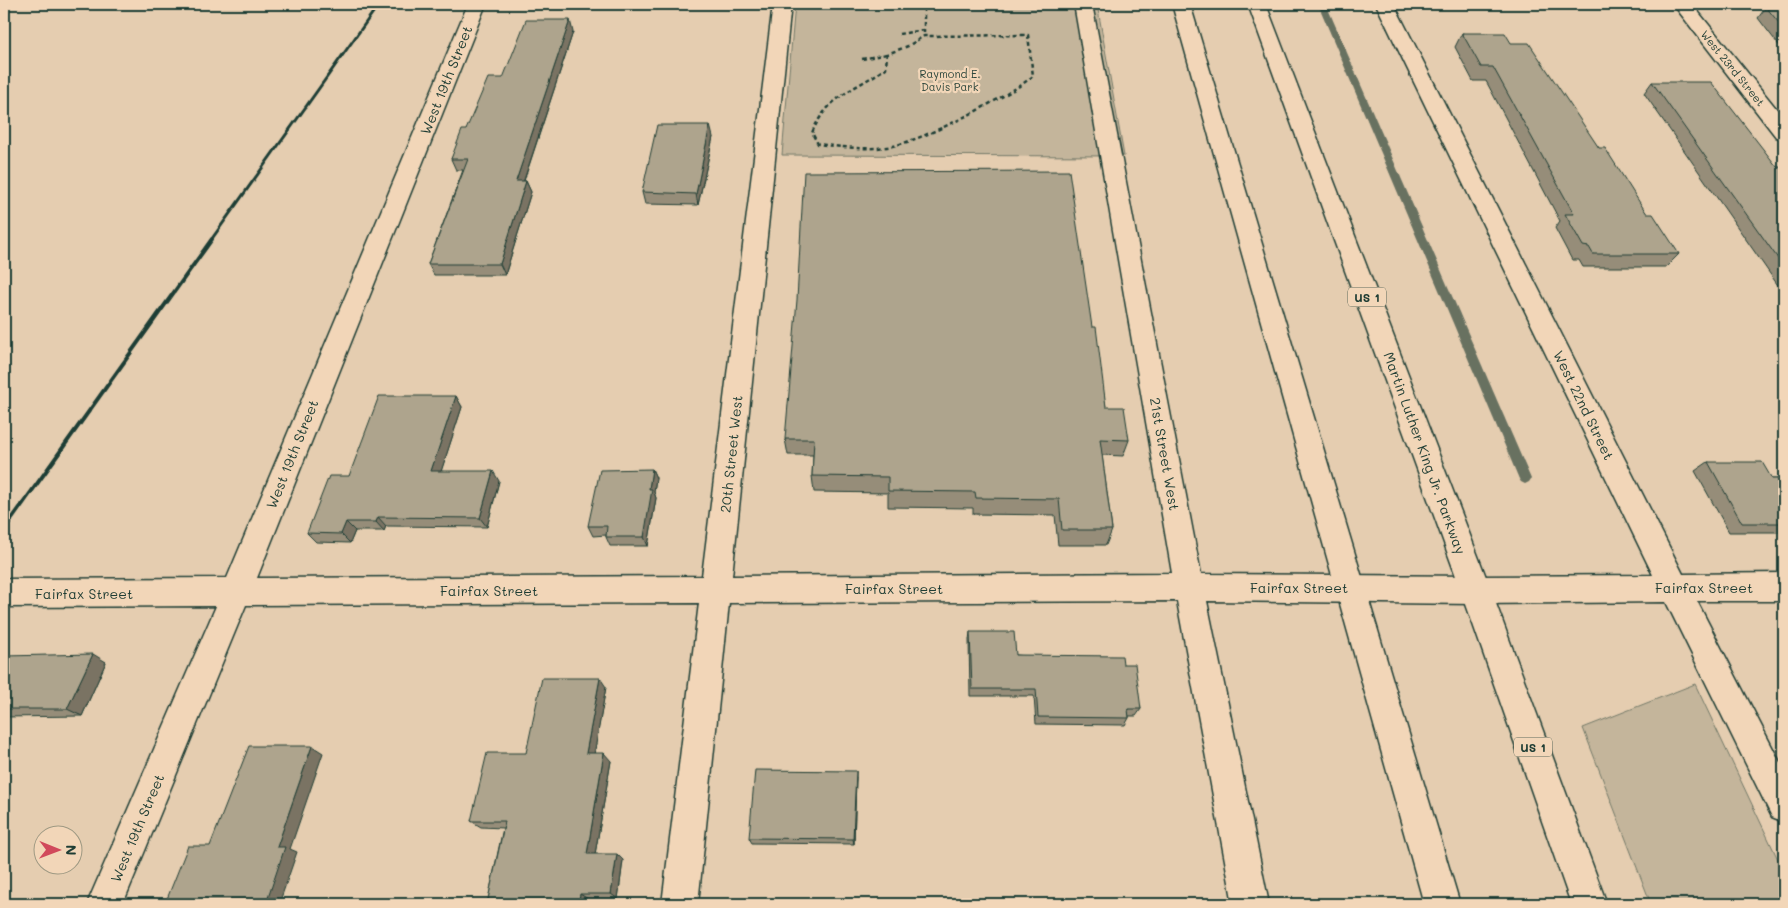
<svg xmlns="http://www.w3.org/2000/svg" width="1788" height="908" font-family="Mali,sans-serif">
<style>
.green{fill:#c4b59b;stroke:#727968}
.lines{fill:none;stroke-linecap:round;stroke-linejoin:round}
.stream{fill:#677161;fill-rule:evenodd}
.minor-casing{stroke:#1f3d34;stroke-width:3}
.highway-casing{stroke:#1f3d34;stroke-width:3}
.path{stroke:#1f3d34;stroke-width:2.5;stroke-dasharray:4 3;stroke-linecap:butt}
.minor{fill:#f2d6b8;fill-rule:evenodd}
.highway{fill:#f2d6b8;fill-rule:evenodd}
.rail-far1{stroke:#1f3d34;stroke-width:3}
.rail{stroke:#1f3d34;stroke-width:4}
.wall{fill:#968d79;stroke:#1f3d34}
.shaded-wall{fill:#7a7363;stroke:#1f3d34}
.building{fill:#aea48d;stroke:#1f3d34}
.labels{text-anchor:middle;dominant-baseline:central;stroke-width:4.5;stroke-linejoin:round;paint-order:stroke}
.far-street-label{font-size:11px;fill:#1f3d34;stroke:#f2d6b8}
.far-park-label{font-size:11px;fill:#30493e;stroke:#f2d6b8}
.shield{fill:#f2d6b8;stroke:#5e6b5c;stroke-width:1}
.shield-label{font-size:12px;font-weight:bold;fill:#1f3d34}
.street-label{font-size:14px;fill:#1f3d34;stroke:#f2d6b8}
</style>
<rect width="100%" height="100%" fill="#e5cdb0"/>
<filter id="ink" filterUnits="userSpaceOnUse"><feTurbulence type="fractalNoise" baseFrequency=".02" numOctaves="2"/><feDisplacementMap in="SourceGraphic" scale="10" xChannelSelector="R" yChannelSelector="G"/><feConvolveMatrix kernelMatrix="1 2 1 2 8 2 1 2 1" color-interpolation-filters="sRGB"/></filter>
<g filter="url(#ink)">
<path class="green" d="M795,4H1097L1124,156L782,155Z
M1695,684L1784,872V904H1651L1583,728Z"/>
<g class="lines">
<path class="stream" d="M1318,4H1326L1531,479L1529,482L1525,484L1521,482L1519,479Z"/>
<g class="minor-casing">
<path id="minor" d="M468,4H486L257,578L702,576L773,4H791L732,576L1172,573L1074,4H1092L1201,574L1476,576L1653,575L1376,4H1394L1683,574L1784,573V601H1697L1784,770V822L1772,817L1666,602L1476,604L1207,601L1269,904H1233L1177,601L729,603L698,904H662L699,603L246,605L123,904H87L216,606L4,607V579L227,578Z
M1673,4H1692L1784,118V139L1776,137Z"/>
</g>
<g class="highway-casing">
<path id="highway" d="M1172,4H1190L1460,904H1424Z
M1248,4H1266L1491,590L1607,904H1571L1461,590Z"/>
</g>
<path class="path" d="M924,8V36
M899,34L924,30
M1028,35L1033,76C1008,97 919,143 887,147C864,150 841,147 818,144L812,133C827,96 856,89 886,68L887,54L908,46L924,36Z
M862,59L887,54"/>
<use href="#minor" class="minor"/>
<use href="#highway" class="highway"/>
<path class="rail-far1" d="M211,240L379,4"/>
<path class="rail" d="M4,530L212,239"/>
</g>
<path class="wall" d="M1766,7H1784V52L1758,18Z
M573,32L524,181H526L531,192L505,275H434L428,264L463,170H456L451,159L466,130Z
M1462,33L1511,43L1599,148L1647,214L1679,254L1666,267H1583L1579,260H1572L1555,228L1560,221L1486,81H1473L1455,47Z
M1652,82L1784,172V294L1644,93Z
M713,137L698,205L645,204L642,192Z
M1092,327L1106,407L1129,440L1123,456L1102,455L1112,530L1106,545H1058L1055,515L973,514V508L888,507V493L814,492L812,476L813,455H788L785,439Z
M456,396L462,407L441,471L499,481L487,527L386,526L384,531H355L350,543L316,542L307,533L349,476Z
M1708,462L1772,479H1784V532H1729L1695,471Z
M652,469L656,478L654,492L656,498L648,546H610L606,537V535L593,536L588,526Z
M970,632L1016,655L1123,664L1141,709L1136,716H1129V718L1125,725L1036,724L1034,696H970L969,640Z
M4,658L106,662L82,716L4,717Z
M606,687L594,753L611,761L595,854L623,860L618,899H588L587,904H487L503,828L481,827L471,821L526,753Z
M856,777L854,844L752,843L749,838Z"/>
<path class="shaded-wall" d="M570,20L573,32L520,192L516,181Z
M710,125L713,137L698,205L696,194Z
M526,181L531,192L505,275L500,264Z
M456,396L462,407L438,481L431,471Z
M652,469L656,478L654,492L656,498L648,546L644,537L649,489Z
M493,471L499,481L487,527L480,518Z
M378,517L386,526L384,531L376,522Z
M346,522L355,531L350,543L341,534Z
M93,654L106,662L82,716L67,709Z
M600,678L606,687L593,761L586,753Z
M312,746L323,753L290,849L297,852L279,904H266L277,847Z
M604,753L611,761L594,860L587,854Z
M856,771V777L854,844L853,839Z
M617,854L623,860L618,899L611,894Z
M580,894L588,899L587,904H578Z"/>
<path class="building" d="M1766,7H1784V29Z
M526,20H570L516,181H526L500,264H428L468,159H451L462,130H466L488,78H503Z
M1462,33H1505L1511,43H1529L1599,148H1605L1647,214H1653L1679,254H1593L1589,247L1583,246L1565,214H1574L1493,67H1481Z
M1652,82H1711L1777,167H1780L1784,172V267Z
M657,125H710L696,194L642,192Z
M1069,171L1092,327H1096L1106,407H1124L1129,440L1100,439L1112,530H1062L1059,499L976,498L975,492L888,491V477L812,476L814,439H785L797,300L804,172Z
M379,396H456L431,471H493L480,518L378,517L376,522H346L341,534L307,533L329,476H349Z
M1708,462H1762L1772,479H1784V523H1742Z
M652,469L649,489H652L644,537H606L607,526H588L600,470Z
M970,632H1014L1016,655L1122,656L1123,664H1135L1141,709H1128L1129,718L1038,717L1036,689H972Z
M93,654L67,709H4V658L5,656Z
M542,678H600L586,753H604L587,854H617L611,894H580L578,904H487L505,821H471L487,753H526Z
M249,746H312L277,847H285L266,904H165L188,846H210Z
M755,770L856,771L853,839L749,838Z"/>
</g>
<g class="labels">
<g class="far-street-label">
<text transform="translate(1733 68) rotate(51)">West 23rd Street</text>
</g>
<g class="far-park-label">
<text x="950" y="73">Raymond E.<tspan x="950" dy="13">Davis Park</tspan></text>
</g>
<g class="shield">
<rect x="1348" y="287.5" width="38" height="19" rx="4"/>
<rect x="1514" y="737.5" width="38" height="19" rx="4"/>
</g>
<g class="shield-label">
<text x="1367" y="297">US 1</text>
<text x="1533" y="747">US 1</text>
</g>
<g class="street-label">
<text transform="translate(446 80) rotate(-68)">West 19th Street</text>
<text transform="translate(1584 405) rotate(64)">West 22nd Street</text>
<text transform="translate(1425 453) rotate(70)">Martin Luther King Jr. Parkway</text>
<text transform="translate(292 454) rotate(-68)">West 19th Street</text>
<text transform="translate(731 454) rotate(-84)">20th Street West</text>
<text transform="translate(1165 454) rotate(80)">21st Street West</text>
<text x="1299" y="587">Fairfax Street</text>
<text x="1704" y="587">Fairfax Street</text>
<text x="894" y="588">Fairfax Street</text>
<text x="489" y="590">Fairfax Street</text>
<text x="84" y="593">Fairfax Street</text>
<text transform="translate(137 828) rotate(-67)">West 19th Street</text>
</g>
</g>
<rect width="1788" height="908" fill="none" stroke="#f2d6b8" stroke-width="20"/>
<rect x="10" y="10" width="1768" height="888" fill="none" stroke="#1f3d34" stroke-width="2" filter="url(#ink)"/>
<g transform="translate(58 850) rotate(91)"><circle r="24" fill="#f2d6b8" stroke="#9e9983"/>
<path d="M0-4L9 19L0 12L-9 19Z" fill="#d1495b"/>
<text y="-8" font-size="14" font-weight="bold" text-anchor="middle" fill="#1f3d34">N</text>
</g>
</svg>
